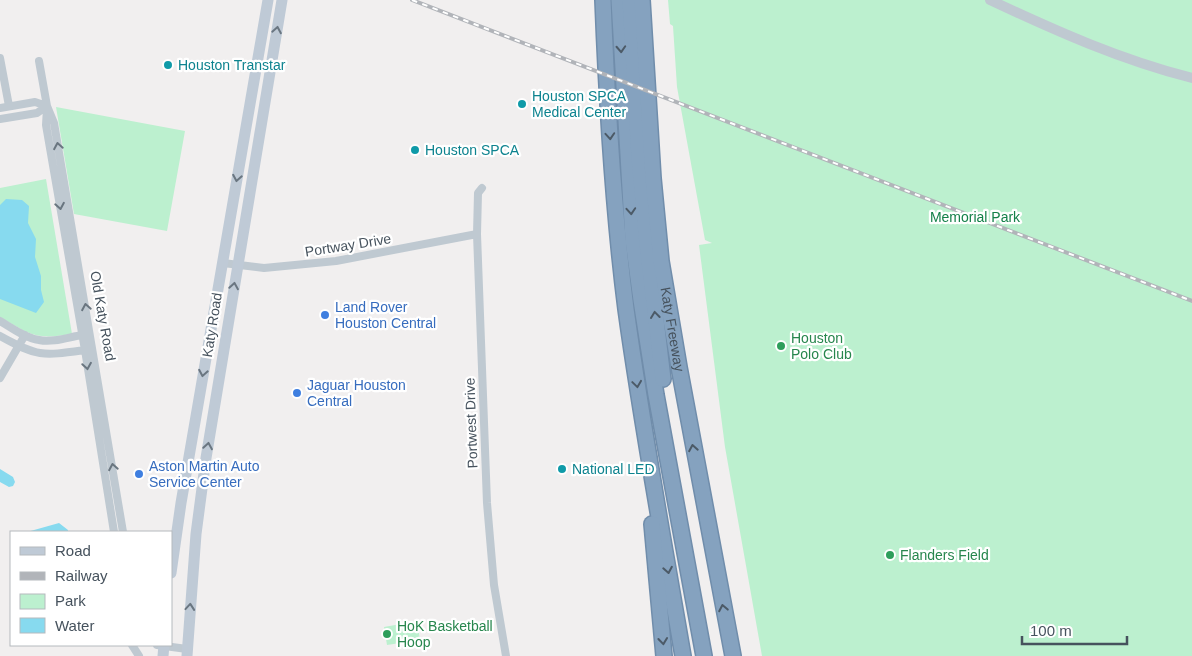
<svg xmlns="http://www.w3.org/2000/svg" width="1192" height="656" font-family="Arial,sans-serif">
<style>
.green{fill:#bcf0cf}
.water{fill:#87daef}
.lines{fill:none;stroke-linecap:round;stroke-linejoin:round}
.motorway-casing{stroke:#708dab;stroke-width:18}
.minor{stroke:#bfc9d1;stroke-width:8}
.tertiary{stroke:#bfc9d1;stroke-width:10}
.secondary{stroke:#bfcad6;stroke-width:11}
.motorway{stroke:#85a2bf;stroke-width:15}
.rail-casing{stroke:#b1b4b9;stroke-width:4}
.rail{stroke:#fff;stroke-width:2;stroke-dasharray:5.5;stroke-linecap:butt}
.oneway{stroke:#6a7681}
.oneway2{stroke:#4c5a67}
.oneway3{stroke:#6a7680}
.culture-dot{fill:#0f9aa8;stroke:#fff;stroke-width:2}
.shop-dot{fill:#3f7fe0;stroke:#fff;stroke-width:2}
.leisure-dot{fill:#2e9e5b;stroke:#fff;stroke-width:2}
.labels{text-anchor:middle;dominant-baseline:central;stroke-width:4.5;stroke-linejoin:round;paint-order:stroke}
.culture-label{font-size:14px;fill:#0d838f;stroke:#fff;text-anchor:start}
.park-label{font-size:14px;fill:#148149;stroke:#fff}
.street-label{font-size:14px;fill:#46525d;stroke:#fff}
.shop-label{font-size:14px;fill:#366cbe;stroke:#fff;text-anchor:start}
.leisure-label{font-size:14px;fill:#27864d;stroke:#fff;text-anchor:start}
</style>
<rect width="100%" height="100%" fill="#f1efef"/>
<path class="green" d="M668,0H1192V656H762L725,447L699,245L712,243L705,240L677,87L673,26L670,24Z
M56,107L185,131L167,231L74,214Z
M46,179L72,334C35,340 31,335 0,317V188Z
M417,621L420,640L387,645L384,627Z"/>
<path class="water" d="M6,199L22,200L29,206L28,223L36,239L35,257L41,276V290L44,302L36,313L0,299V205Z
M0,469L13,477L15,482L13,486L9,487L0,482Z
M59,523L68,530V532H27Z"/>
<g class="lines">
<g class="motorway-casing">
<g id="motorway">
<path d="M603,0C607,103 613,207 626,309C642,425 663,540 683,656"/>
<path d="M619,0L633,240L641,300L656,395L704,656"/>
<path d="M630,0L639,158L646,235L663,379"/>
<path id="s1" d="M642,0L653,178L661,261L679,367L733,656"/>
<path d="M652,524L664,656"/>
</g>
</g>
<path class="minor" d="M0,58L9,106
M39,61L47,106L54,123L123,532
M0,108L35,102L47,106
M47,108L46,125L85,350L114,532
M0,119L37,113L47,106
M482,188L478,193L477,234L487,503L494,585L506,656
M223,263L264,268L336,261L477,234
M0,321C12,328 25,338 39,340C53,343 69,337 82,335L87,338
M0,336C38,357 42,356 85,350L87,347
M0,378L25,335
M132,645L139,656
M157,645L187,649"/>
<path class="tertiary" d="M990,0C1056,31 1121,60 1192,78"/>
<path class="secondary" d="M171,573L181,503L268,0
M163,656L164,645
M187,656L196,534L206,458L282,0"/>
<use href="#motorway" class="motorway"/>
<g class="rail-casing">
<path id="rail" d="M412,0L1192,301"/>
</g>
<use href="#rail" class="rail"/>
</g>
<defs><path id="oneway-chevron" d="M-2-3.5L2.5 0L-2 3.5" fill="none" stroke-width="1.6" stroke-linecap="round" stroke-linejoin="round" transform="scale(1.25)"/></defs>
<g class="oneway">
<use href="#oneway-chevron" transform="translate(277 30) rotate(-80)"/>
<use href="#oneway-chevron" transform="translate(237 178) rotate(100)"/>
<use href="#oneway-chevron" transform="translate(234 286) rotate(-81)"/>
<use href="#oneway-chevron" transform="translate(203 373) rotate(100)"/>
<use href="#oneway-chevron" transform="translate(208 446) rotate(-81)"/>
<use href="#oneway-chevron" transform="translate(190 607) rotate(-85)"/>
</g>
<g class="oneway2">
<use href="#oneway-chevron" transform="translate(621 49) rotate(87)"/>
<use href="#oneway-chevron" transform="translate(610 136) rotate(86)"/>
<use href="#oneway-chevron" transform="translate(631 211) rotate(86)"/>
<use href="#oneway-chevron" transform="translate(655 315) rotate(-97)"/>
<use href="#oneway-chevron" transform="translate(637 384) rotate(82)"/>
<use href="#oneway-chevron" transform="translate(693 448) rotate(-100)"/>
<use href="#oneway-chevron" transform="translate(668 570) rotate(80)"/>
<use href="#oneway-chevron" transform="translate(723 608) rotate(-101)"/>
<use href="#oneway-chevron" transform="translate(663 641) rotate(84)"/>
</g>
<g class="oneway3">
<use href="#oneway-chevron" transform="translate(58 146) rotate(-100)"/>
<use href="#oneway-chevron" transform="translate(60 206) rotate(80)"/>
<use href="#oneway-chevron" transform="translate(86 307) rotate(-100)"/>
<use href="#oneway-chevron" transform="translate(87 366) rotate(81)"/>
<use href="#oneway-chevron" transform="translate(113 467) rotate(-100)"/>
</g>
<g class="culture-dot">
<circle cx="168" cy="65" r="5"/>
<circle cx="522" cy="104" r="5"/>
<circle cx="415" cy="150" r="5"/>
<circle cx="562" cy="469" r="5"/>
</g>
<g class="shop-dot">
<circle cx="325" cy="315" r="5"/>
<circle cx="297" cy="393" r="5"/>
<circle cx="139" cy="474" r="5"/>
</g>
<g class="leisure-dot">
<circle cx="781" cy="346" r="5"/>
<circle cx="890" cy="555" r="5"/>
<circle cx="387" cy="634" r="5"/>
</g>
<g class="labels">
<g class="culture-label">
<text x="178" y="65">Houston Transtar</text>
<text x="532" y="96">Houston SPCA<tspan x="532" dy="16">Medical Center</tspan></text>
<text x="425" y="150">Houston SPCA</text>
<text x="572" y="469">National LED</text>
</g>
<g class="park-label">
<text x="975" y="217">Memorial Park</text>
</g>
<g class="street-label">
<text transform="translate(348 245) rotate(-9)">Portway Drive</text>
<text transform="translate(103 316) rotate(80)">Old Katy Road</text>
<text transform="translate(212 325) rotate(-81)">Katy Road</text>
<text stroke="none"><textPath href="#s1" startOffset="331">Katy Freeway</textPath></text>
<text transform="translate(471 423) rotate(-92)">Portwest Drive</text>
</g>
<g class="shop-label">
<text x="335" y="307">Land Rover<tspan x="335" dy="16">Houston Central</tspan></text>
<text x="307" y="385">Jaguar Houston<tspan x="307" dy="16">Central</tspan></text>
<text x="149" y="466">Aston Martin Auto<tspan x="149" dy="16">Service Center</tspan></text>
</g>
<g class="leisure-label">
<text x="791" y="338">Houston<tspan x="791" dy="16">Polo Club</tspan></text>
<text x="900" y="555">Flanders Field</text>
<text x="397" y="626">HoK Basketball<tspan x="397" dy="16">Hoop</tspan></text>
</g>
</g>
<rect x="10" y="531" width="162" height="115" fill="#ffffff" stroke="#b5babe"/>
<rect x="20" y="547" width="25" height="8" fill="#bfcad6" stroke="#b5babe"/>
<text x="55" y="556" font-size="15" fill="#46525d">Road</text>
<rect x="20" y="572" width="25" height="8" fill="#b1b4b9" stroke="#b5babe"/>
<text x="55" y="581" font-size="15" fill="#46525d">Railway</text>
<rect x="20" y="594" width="25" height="15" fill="#bcf0cf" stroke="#b5babe"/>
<text x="55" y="606" font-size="15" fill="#46525d">Park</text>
<rect x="20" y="618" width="25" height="15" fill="#87daef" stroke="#b5babe"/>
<text x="55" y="631" font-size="15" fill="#46525d">Water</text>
<path d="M1022 636v8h105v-8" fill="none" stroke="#46525d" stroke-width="2.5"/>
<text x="1030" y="636" font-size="15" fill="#46525d" stroke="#ffffff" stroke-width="4" paint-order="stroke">100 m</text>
</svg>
